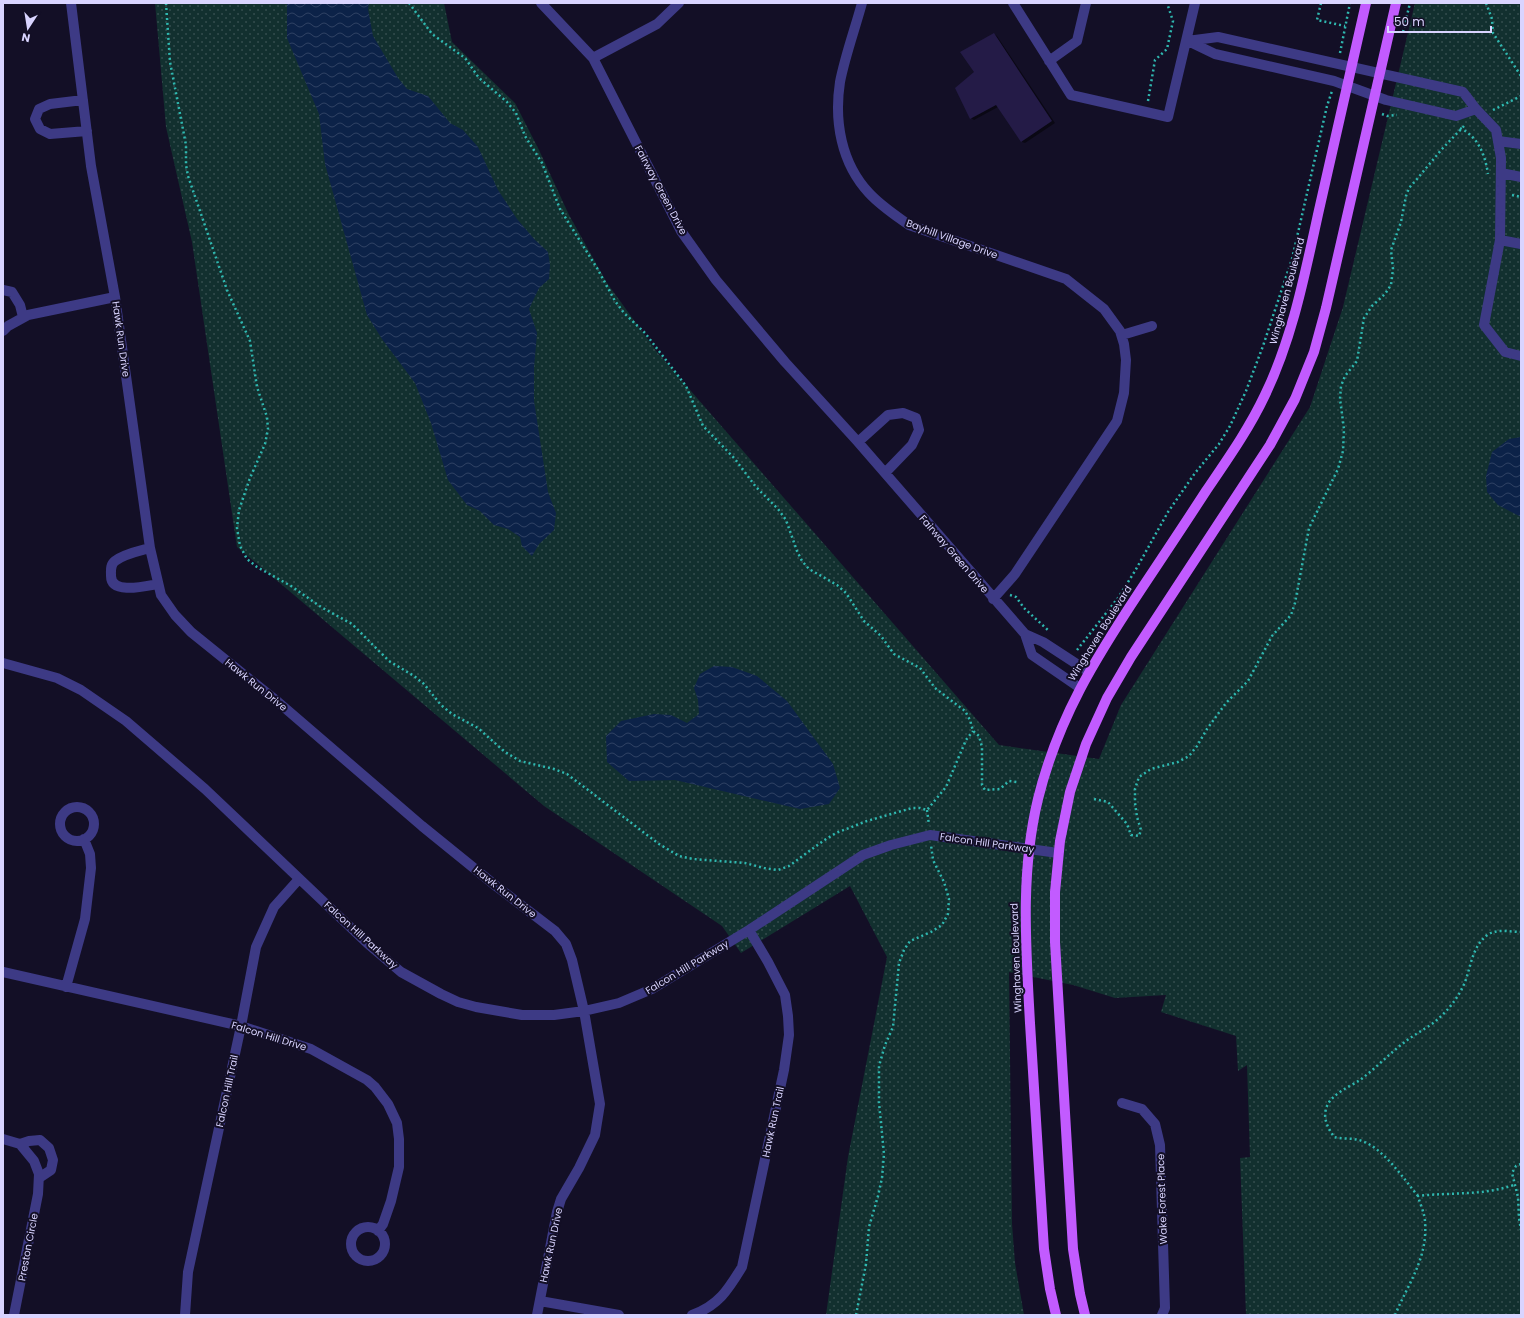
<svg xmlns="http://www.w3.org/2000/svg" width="1524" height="1318" font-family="Poppins,sans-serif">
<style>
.grass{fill:url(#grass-dots)}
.water{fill:url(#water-waves)}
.shadow{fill:#0007}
.building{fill:#241b47}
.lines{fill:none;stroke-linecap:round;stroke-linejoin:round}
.path{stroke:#2fb8b0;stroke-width:2.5;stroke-dasharray:2 3;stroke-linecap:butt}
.minor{stroke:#3d3a85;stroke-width:10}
.major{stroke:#c25bff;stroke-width:10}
.labels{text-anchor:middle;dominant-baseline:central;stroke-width:4;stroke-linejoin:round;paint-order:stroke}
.street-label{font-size:10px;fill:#d9d4ff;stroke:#130f26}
</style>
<defs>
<pattern id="grass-dots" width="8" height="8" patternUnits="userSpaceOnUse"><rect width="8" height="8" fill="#12302f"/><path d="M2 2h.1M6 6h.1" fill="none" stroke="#344d4e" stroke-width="1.8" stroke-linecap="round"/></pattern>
<pattern id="water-waves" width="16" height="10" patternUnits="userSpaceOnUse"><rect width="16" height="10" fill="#0c2248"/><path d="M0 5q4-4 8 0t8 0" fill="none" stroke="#2f4163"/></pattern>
</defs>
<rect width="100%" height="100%" fill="#130f26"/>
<path class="grass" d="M155,3H444L452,42L515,103L539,150L569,215L607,283L657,352L999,745L1099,759L1121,705L1310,407L1343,307L1415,3H1521V1315H1246L1240,1158L1250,1157L1247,1065L1238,1071L1236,1036L1161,1012L1166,995L1115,998L1073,985L1009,972L1012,1224L1015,1263L1024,1315H826L848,1157L887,957L850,886L741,953L722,926L544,806L237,547L192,242L166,127Z"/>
<path class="water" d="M287,3H369L368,9L373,36L398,78L407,89L428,96L450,123L463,130L478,147L498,190L517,219L535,240L548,252L550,265L549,279L539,288L529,309L537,333L534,368V401L548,492L556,513L554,530L539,544L532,556L522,546L520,537L508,529L494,525L480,511L467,505L448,480L431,423L415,383L382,339L367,315L325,164L319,114L287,38Z
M1521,437V517L1498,505L1487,492L1486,476L1492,452L1509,439Z
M714,666L732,667L757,676L787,701L833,764L840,788L829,804L800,809L675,780L629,781L607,762L606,736L621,721L654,714L671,715L687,723L699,714L698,700L694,688L700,674Z"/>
<path class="shadow" d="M994,34L997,36L1055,123L1025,143L1022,142L998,107L974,120L971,118L975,72Z"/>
<path class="building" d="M994,33L1052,121L1021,142L996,105L970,119L955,88L974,72L960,52Z"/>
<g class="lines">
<path class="path" d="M166,3L170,62L186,145V165L188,176L227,290L250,341L257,387L267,417L268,429L265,444L250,478L239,510L237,528L240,546L247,559L257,567L291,586L321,607L352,624L389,661L414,676L424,684L441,705L452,714L478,728L505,752L520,761L554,769L567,774L659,844L679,856L693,859L745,863L764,868L778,870L789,866L823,841L836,833L867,821L912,808H920L927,810L946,787L966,740L973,731
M409,3L432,34L465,58L479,78L507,102L516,113L525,136L542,163L560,209L597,268L615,301L624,313L645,333L686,386L703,426L735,459L756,487L778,509L786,520L797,551L802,561L809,569L837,585L846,593L864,621L881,636L894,654L920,668L935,688L965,711L970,720L973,731L979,736L982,747V785L985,790L1000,789L1009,781L1017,782
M1321,3L1317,20L1345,26
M1486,3L1492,19L1493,33L1521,76
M1403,32L1410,3
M1340,53L1350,3
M1148,101L1155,60L1167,49L1173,21L1168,6L1169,3
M1493,110L1521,96
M1382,114L1387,116L1397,115
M1460,128C1478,137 1485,154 1488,174
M1512,195L1521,197
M1010,595L1016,597L1024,608L1049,631
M1077,650L1118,598L1135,571L1168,512L1195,473L1219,444L1230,426L1246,391L1263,346L1292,259L1327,106L1332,91
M1094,799L1108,802L1127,824L1131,835L1139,836L1141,830L1137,817L1135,803V789L1139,777L1151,769L1178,762L1189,756L1197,746L1207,729L1226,703L1248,681L1272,636L1291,615L1295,603L1309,528L1338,469L1343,451L1344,429L1340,399L1341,386L1345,376L1357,361L1364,318L1372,306L1385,294L1391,285L1393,269L1391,250L1401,222L1406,196L1409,188L1417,179L1442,149L1464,126
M927,810L929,825
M1521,1164L1516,1166L1512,1173L1518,1197L1519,1218L1521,1230
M1418,1196C1403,1178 1382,1146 1359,1140C1351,1138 1342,1139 1334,1137C1328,1128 1322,1118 1327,1106C1332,1094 1349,1087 1360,1080C1376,1068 1390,1053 1406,1041C1414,1035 1423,1030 1432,1024C1446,1013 1458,999 1465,982C1471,966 1472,948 1486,936C1495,928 1510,932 1521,932
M856,1315L866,1264L869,1227L878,1196L882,1178L884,1154L879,1103V1066L885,1045L893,1027L899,963L904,950L910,941L931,932L942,925L948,914L949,899L944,882L933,860L931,845
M1395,1315C1408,1284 1428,1258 1425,1222C1425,1214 1420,1204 1418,1196C1452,1192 1481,1196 1514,1185"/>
<path class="minor" d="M71,3L91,166L115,297L150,548L161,595L175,615L191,632L278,702L422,826L496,886L555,931L566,944L572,960L584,1011L600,1104L595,1135L579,1168L561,1199L557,1212L537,1315
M541,3L593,58L681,231L716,280L785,362L858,442L1025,634L1043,642L1089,672
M862,3C855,29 845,56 840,82C834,121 841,163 869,193C881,206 895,215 909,225L1066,279L1104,309L1120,331L1124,344L1126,360L1124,393L1117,421L1015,574L993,599
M1013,3L1071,95L1168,117L1195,3
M1187,41L1218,37L1463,92L1476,109L1496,130L1501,158L1500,240L1484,325L1505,352L1521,356
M1188,41L1215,54L1334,81L1386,100L1456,116L1476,109
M593,58L657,24L679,3
M1049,61L1077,41L1086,3
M83,100L50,104L39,109L35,119L40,129L50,134L87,131
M1498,141L1521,144
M1501,173L1521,177
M1500,240L1521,244
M3,290L12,292L20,305L23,317
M3,331L8,326L28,315L115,297
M1122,335L1152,326
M858,442L888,415L903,413L916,418L919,430L912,445L885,473
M150,548C139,551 124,554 115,561C110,565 111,570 111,576C111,595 146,586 158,584
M1025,634L1032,655L1080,688
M3,663L57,678L81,690L126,721L205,789L367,943L401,972L441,994L458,1002L476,1007L522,1015H554L584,1011L619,1003L652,989L749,930L863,855L891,845L930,835L1058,853
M60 824a17 17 0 1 1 34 0a17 17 0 1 1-34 0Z
M3,972L241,1026L311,1049L367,1080L375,1087L388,1104L397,1123L399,1139V1167L391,1201L383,1224L378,1231
M66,987L85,919L91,868L90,854L84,839
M1122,1103L1142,1109L1155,1124L1160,1145L1165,1308L1162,1315
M3,1139L20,1144L34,1161L39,1174L38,1194L14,1315
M20,1144L29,1141L40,1140L49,1148L53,1160L51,1170L39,1178
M351 1244a17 17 0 1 1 34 0a17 17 0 1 1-34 0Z
M540,1301L619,1315
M185,1315L188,1272L241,1026L256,947L274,907L299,879
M692,1315C718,1306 728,1290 742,1267L784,1070L789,1035L788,1016L785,995L768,962L749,930"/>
<path class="major" d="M1056,1315L1050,1289L1044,1249C1039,1174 1035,1099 1030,1023C1026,948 1020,873 1038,799C1058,718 1095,659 1140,591C1162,558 1184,525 1206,491C1227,460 1249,429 1265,395C1293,337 1305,273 1319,210C1335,141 1351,72 1366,3
M1085,1315L1080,1294L1073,1249L1055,942V892L1060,841L1070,792L1086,744L1107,698L1131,657L1270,445L1295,399L1314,352L1326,308L1396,3"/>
</g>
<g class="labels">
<g class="street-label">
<text transform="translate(661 190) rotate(62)">Fairway Green Drive</text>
<text transform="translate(952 239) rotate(20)">Bayhill Village Drive</text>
<text transform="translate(1287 291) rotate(-75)">Winghaven Boulevard</text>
<text transform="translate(121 339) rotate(82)">Hawk Run Drive</text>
<text transform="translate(954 554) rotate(49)">Fairway Green Drive</text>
<text transform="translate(1100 633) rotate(-58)">Winghaven Boulevard</text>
<text transform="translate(256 685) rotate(39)">Hawk Run Drive</text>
<text transform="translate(987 843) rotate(8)">Falcon Hill Parkway</text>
<text transform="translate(505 892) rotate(38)">Hawk Run Drive</text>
<text transform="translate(361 935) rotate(42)">Falcon Hill Parkway</text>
<text transform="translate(1016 958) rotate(-92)">Winghaven Boulevard</text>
<text transform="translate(687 967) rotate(-31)">Falcon Hill Parkway</text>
<text transform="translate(269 1036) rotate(17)">Falcon Hill Drive</text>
<text transform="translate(227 1091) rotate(-78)">Falcon Hill Trail</text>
<text transform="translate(773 1122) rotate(-78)">Hawk Run Trail</text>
<text transform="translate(1162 1199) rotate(-92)">Wake Forest Place</text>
<text transform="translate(551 1245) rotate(-78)">Hawk Run Drive</text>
<text transform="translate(28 1247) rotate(-79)">Preston Circle</text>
</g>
</g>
<rect width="1524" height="1318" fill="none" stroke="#d9d4ff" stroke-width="8"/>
<g transform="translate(28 28) rotate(192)" stroke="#130f26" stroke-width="3" paint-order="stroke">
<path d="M0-3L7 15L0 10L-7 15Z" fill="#d9d4ff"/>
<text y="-6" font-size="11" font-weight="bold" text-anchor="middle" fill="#d9d4ff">N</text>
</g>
<path d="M1388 26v6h103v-6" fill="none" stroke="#d9d4ff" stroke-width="2"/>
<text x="1394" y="26" font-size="12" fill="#d9d4ff" stroke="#130f26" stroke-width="3" paint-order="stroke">50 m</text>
</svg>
